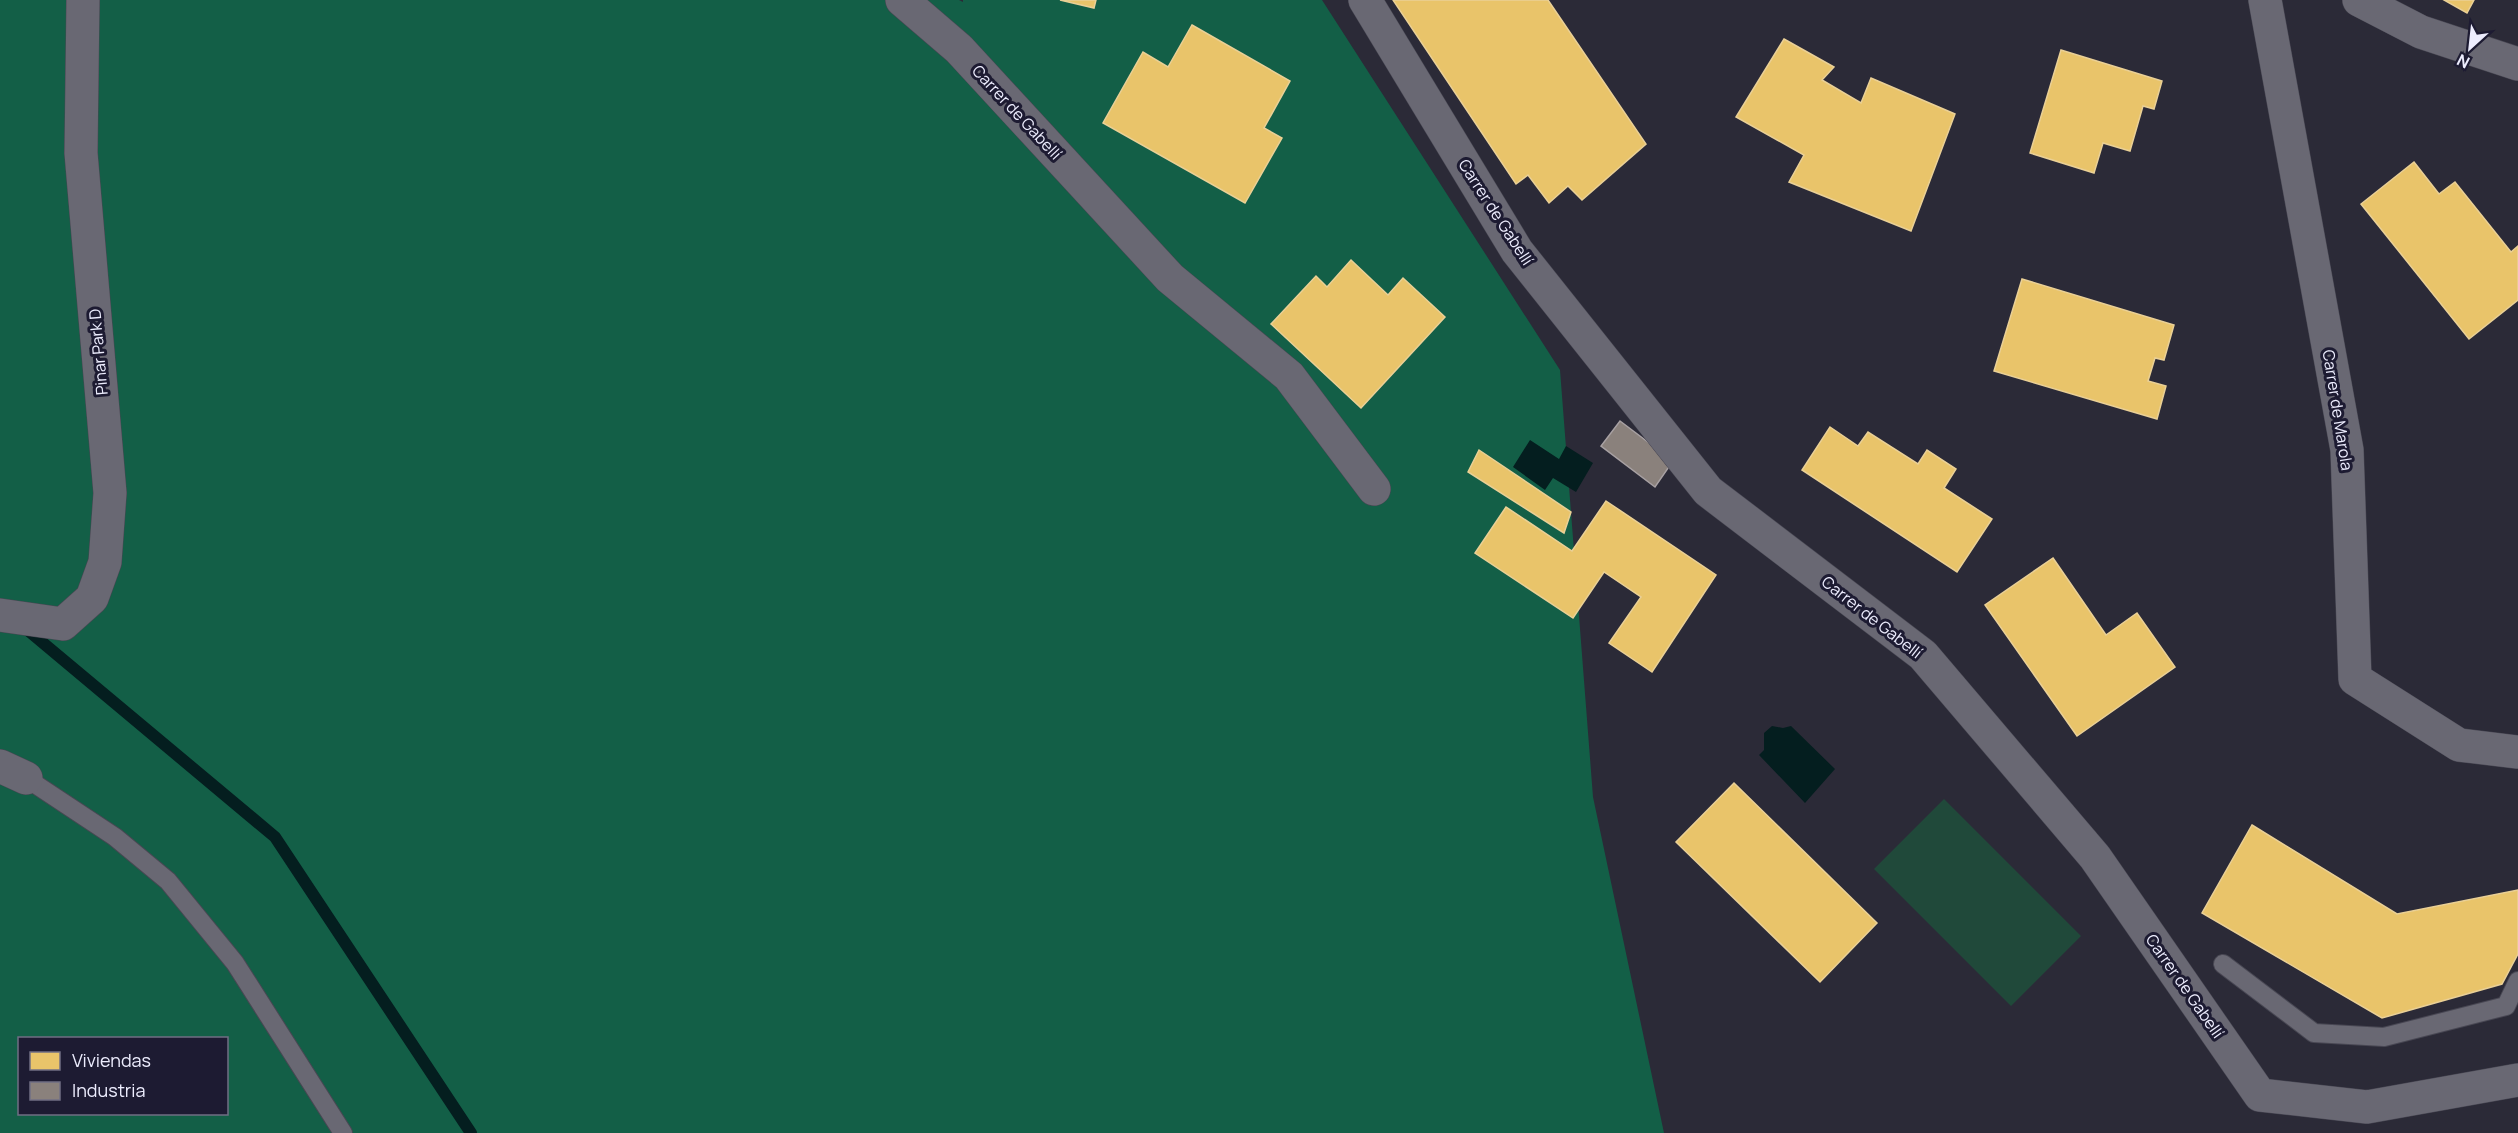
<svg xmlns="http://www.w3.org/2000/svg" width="2518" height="1133" font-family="Manrope,sans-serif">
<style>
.green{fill:#20493a}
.forest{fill:#135f47;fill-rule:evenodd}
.water{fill:#041e1f}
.homes{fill:#e9c46a;stroke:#ead096;stroke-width:1.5}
.industry{fill:#8a817c;stroke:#a8a1a3;stroke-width:1.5}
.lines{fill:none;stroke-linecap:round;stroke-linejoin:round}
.stream{stroke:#041e1f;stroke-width:12}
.service-casing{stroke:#484753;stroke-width:20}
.minor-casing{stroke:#484753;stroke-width:34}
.service{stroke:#696873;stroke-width:18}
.minor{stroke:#696873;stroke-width:33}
.labels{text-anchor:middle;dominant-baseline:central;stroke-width:6;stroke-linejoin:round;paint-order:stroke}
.street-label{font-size:16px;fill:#ededfe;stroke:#1d1b32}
</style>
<rect width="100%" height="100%" fill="#2b2a37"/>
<path class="green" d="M1944,799L2081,936L2011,1006L1874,869Z"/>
<path class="forest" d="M0,0H959L963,2V0H1322L1560,370L1593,797L1664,1133H0ZM20,1038H226V1114H20Z"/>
<path class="water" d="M1530,440L1559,459L1566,446L1593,463L1576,492L1553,478L1545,490L1513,467Z
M1772,726L1783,728L1791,726L1835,769L1805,803L1759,755L1764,750V733Z"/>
<path class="homes" d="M1060,0H1096L1094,8Z
M1393,0H1548L1646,144L1582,200L1568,186L1549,203L1528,175L1516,184Z
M2444,0H2474L2467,13Z
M1192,25L1290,81L1264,128L1282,138L1245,203L1103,123L1143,52L1168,67Z
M1784,39L1834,67L1822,80L1861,103L1871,78L1955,114L1911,231L1789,182L1804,155L1736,117Z
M2061,50L2162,81L2154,109L2143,106L2130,151L2103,143L2094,173L2030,153Z
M2414,162L2439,194L2455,182L2511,252L2518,246V300L2469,339L2361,204Z
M1351,260L1388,295L1403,278L1445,317L1361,408L1271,324L1316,276L1327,287Z
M2022,279L2174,325L2164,360L2155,358L2148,381L2166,386L2157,419L1994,371Z
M1830,427L1858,446L1868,432L1918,464L1927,450L1956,469L1944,488L1992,519L1957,572L1802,470Z
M1479,450L1571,512L1564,533L1468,472Z
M1606,501L1716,575L1652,672L1609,643L1641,597L1604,572L1573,618L1475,553L1506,507L1572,551Z
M2053,558L2106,635L2137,613L2175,667L2077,736L1985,605Z
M1734,783L1877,923L1820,982L1676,842Z
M2252,825L2397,914L2518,890V954L2502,984L2382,1018L2202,913Z"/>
<path class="industry" d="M1620,421L1673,461L1655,487L1601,446Z"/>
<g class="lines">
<path class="stream" d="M24,627L275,837L471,1133"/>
<g class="service-casing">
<path id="service" d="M26,778L115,837L168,881L235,963L343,1133
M2223,964L2314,1033L2384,1037L2506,1006L2518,981"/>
</g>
<g class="minor-casing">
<path id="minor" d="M902,0L959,49L1170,278L1289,376L1374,489
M1365,0L1517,251L1708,491L1923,655L2095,857L2260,1095L2367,1107L2518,1080
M2265,0L2347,450L2355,679L2459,745L2518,752
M2359,0L2421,32L2518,64
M0,615L63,624L92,598L105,562L110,493L81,153L83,0
M0,766L26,778"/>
</g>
<use href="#service" class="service"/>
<use href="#minor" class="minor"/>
</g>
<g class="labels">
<g class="street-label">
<text transform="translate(1017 112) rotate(47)">Carrer de Gabellí</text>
<text transform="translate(1496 212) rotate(57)">Carrer de Gabellí</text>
<text transform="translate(98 352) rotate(-95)">Pinar Park D</text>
<text transform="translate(2338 410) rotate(81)">Carrer de Marola</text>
<text transform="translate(1872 617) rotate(38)">Carrer de Gabellí</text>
<text transform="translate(2185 986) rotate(55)">Carrer de Gabellí</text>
</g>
</g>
<rect x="18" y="1037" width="210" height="78" fill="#1d1b32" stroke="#706f84" stroke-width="1.5"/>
<rect x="30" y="1052" width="30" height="18" fill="#e9c46a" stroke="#706f84" stroke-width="1.5"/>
<text x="72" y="1067" font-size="18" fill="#ededfe">Viviendas</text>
<rect x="30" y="1082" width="30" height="18" fill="#8a817c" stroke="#706f84" stroke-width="1.5"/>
<text x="72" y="1097" font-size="18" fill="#ededfe">Industria</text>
<g transform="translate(2470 48) rotate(207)" stroke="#1d1b32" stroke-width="4.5" paint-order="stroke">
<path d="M0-4.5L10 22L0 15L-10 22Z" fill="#ededfe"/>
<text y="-9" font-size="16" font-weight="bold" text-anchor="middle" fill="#ededfe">N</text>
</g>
</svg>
